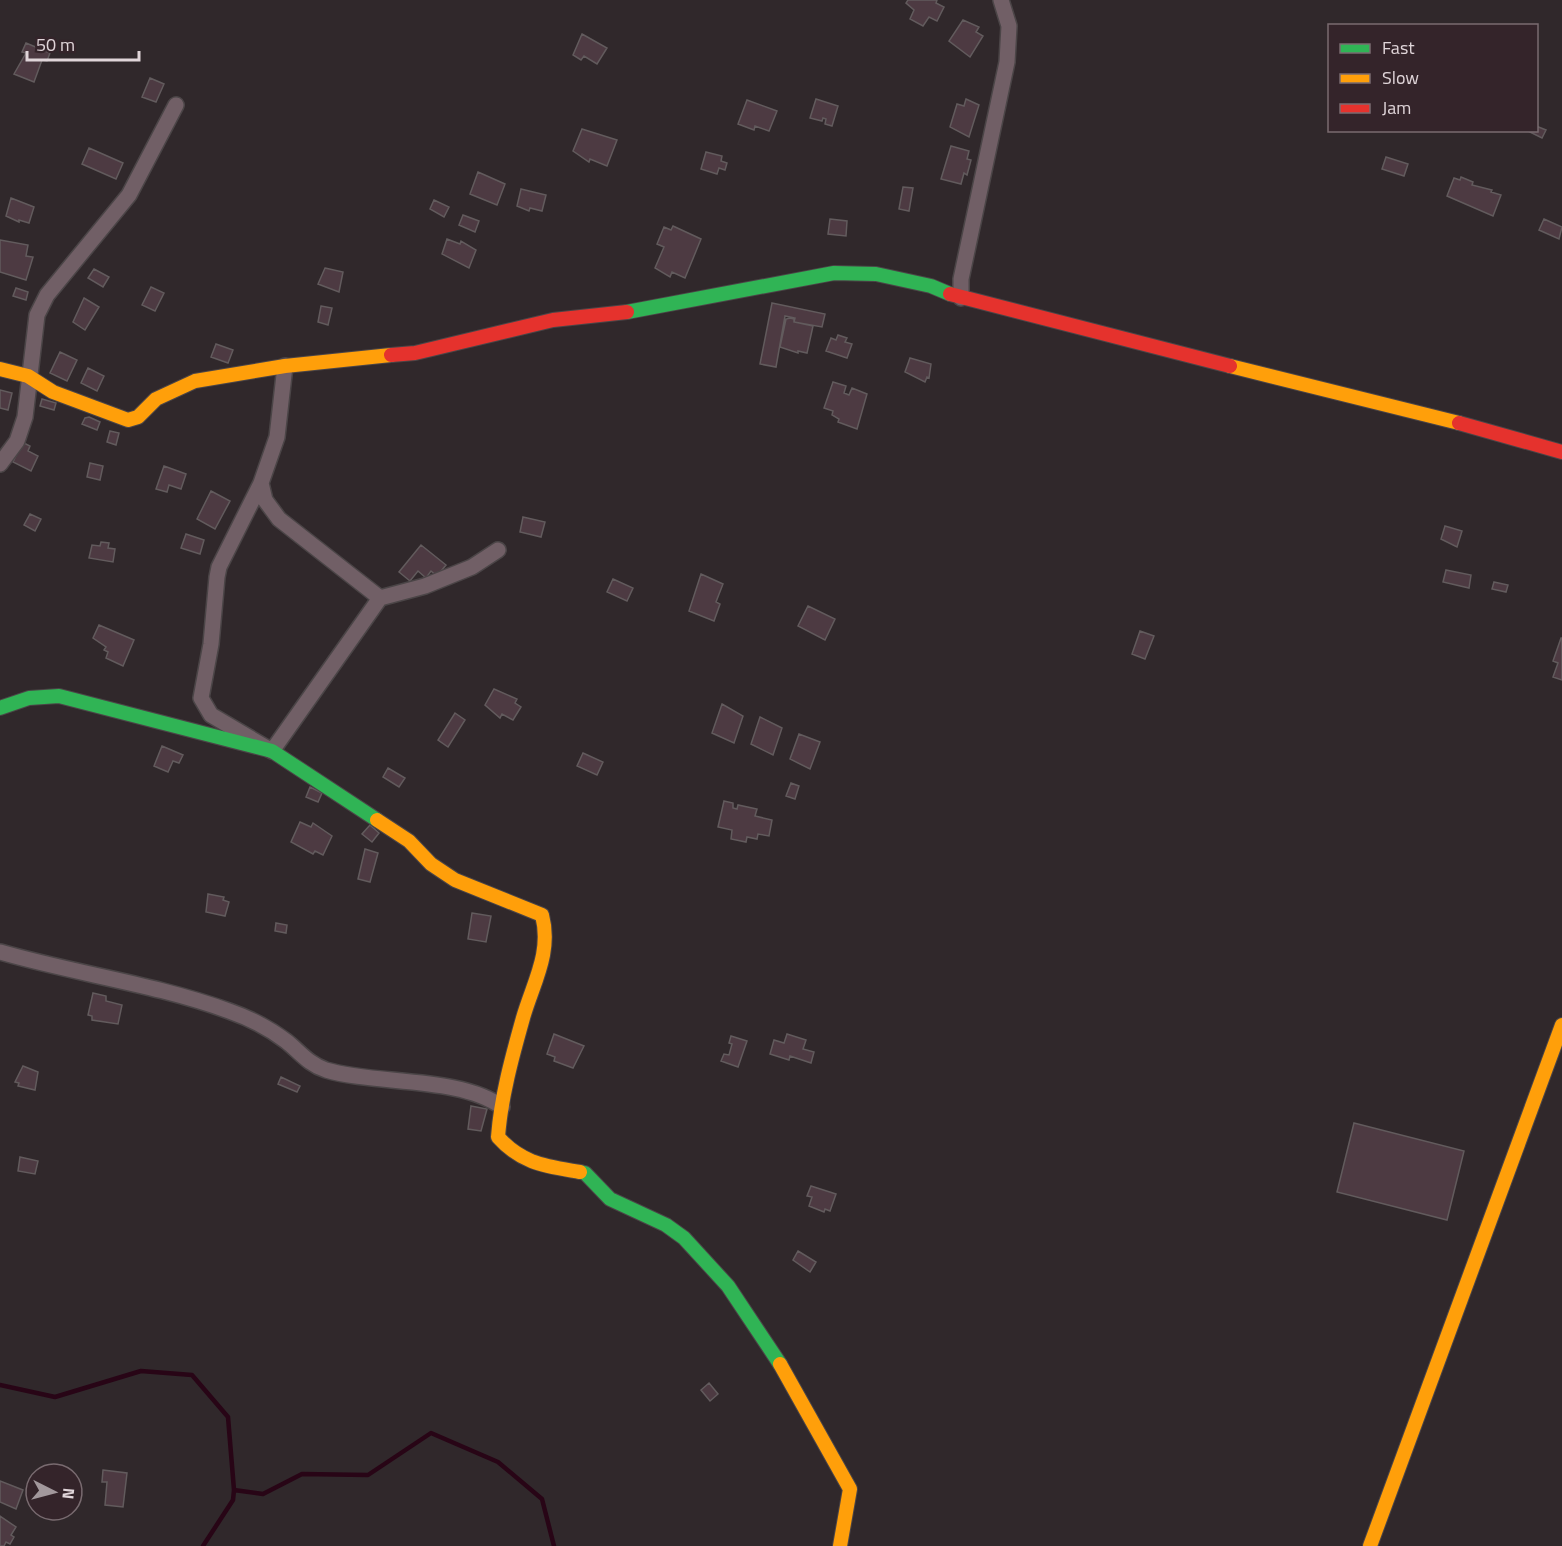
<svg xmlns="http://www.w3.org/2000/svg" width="1562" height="1546" font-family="'Titillium Web',sans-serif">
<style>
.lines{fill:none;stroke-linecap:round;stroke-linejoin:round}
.stream{stroke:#280516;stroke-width:4.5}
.building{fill:#4d3a42;stroke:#625b5d;stroke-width:1.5}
.street-casing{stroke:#4b4547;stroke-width:18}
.fast-casing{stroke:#4b4547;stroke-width:16}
.slow-casing{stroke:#4b4547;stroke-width:16}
.jam-casing{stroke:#4b4547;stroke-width:16}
.street{stroke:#715f66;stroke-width:15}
.fast{stroke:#30b455;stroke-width:14}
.slow{stroke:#ff9f0a;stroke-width:14}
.jam{stroke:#e5322d;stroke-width:14}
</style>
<rect width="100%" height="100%" fill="#30282b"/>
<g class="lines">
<path class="stream" d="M0,1385L55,1397L141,1371L192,1375L228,1417L234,1490L263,1494L302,1474L368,1475L431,1433L498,1462L542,1499L554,1546
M203,1546L233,1500L234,1490"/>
</g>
<path class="building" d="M908,0H937L936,3L944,7L937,21L929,17L923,26L910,19L914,10L906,3Z
M963,20L979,27L976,32L983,36L970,57L949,41Z
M582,34L607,48L597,64L584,56L581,60L573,55Z
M26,43L50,53L47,61L42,60L34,82L14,74L26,53L22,52Z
M150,78L164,84L156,102L142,97Z
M816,99L838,106L832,126L825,124L826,119L823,118L822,121L810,118Z
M966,99L979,105L969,137L950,127L957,104L964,106Z
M747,100L777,111L769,131L755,126L754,130L738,124Z
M1536,126L1546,130L1542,138L1526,130H1536Z
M582,129L617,140L607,166L590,159L589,162L573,151Z
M951,146L969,151L967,159L971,160L967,175L964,173L961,184L941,179Z
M89,148L123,163L116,179L82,164Z
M706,152L722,156L721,161L727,163L725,170L719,168L717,174L701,169Z
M1386,157L1408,164L1404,176L1382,169Z
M478,172L505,184L497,205L470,194Z
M1461,177L1473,182L1472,185L1492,190L1491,192L1501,195L1493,216L1447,196L1454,178L1460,180Z
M903,187L913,188L909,211L899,209Z
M521,189L546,195L542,211L530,208L529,211L517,206Z
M11,198L34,207L29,223L19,220V222L6,216Z
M434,200L449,207L444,217L430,209Z
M463,215L479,221L475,232L459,225Z
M830,219L847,221L846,236L828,234Z
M1544,219L1562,227L1559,239L1539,230Z
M673,226L701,239L685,278L672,272L670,277L655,268L664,247L657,244L664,227L671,230Z
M447,239L460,244L461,241L476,250L469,268L442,254Z
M0,240L28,245L26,256L33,257L26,280L0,272Z
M325,268L343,272L339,292L318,284Z
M94,269L109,277L103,287L88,278Z
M151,287L164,293L155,311L142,305Z
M16,288L28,292L26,300L13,296Z
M84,298L99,307L85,330L73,322Z
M772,303L825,314L822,327L794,322L795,318L785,316L776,367L760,364Z
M321,306L332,308L328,325L318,322Z
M790,318L794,319V322L813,326L807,353L798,351V353L780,347L786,319Z
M838,335L847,338L845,342L852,344L847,358L826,351L831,338L836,340Z
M216,344L233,350L228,363L211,357Z
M60,352L77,360L67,381L50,373Z
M910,358L931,364L929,378L927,377L925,382L905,372Z
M88,368L104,376L97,391L81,383Z
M833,382L846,386L844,393L849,395L852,388L867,394L857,429L838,422L839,419L832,415L833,411L824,408Z
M0,390L12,393L8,410L0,408Z
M42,399L56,403L54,410L40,406Z
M89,417L100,422L97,430L82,424L85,418Z
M110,431L119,433L116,445L107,442Z
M22,442L30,446L28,451L38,456L31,471L13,462Z
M90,463L103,466L100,480L87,477Z
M164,466L186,474L181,489L169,485L167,492L156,489Z
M211,491L230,501L215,529L197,519Z
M30,514L41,519L35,531L24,525Z
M523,517L545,522L541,537L520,532Z
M1445,526L1462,531L1457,547L1441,539Z
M186,534L204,540L200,554L181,548Z
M101,542L109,543L108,548L115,549L113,562L89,558L92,545L100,546Z
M421,545L446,565L437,576L431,571L426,578L418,571L410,581L399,572Z
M1446,570L1471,575L1469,588L1443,582Z
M701,574L723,584L716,602L720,604L714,621L689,611Z
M613,579L633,588L627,601L607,592Z
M1494,582L1508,585L1506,592L1492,589Z
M808,606L835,619L825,640L798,626Z
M99,625L134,640L123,666L106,658L108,652L104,650L106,647L93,638Z
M1140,631L1154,636L1145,659L1132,654Z
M1561,638H1562V680L1553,677L1558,663L1553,661Z
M494,689L517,699L515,703L521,707L513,720L502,714L500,718L485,705Z
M722,704L743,716L734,743L712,733Z
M455,713L465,720L448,747L438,740Z
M760,717L782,728L773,755L751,744Z
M799,734L820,742L810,769L790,759Z
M162,746L183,755L179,763L173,761L168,772L154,766Z
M583,753L603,762L597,775L577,766Z
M388,768L405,778L399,787L383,777Z
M791,783L799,786L795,799L786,796Z
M310,787L322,793L318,802L306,797Z
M724,801L733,803V808L737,809L738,805L757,809L755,816L772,820L769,836L758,834L757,839L747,837L746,842L731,839L732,830L718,827Z
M300,822L311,827L313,823L332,836L323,855L315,851L313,854L291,842Z
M370,825L379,833L372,842L362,834Z
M365,849L378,853L370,882L358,879Z
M208,894L224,897L223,900L229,902L225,916L206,912Z
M472,913L491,916L486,942L468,939Z
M276,923L287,925L286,933L275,931Z
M93,993L106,996V1001L122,1005L118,1024L92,1020V1016L88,1015Z
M554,1034L584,1046L573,1068L554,1061L555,1057L547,1054Z
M787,1034L806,1040L803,1049L814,1052L811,1063L790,1056L789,1060L770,1054L774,1040L784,1043Z
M731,1036L747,1041L738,1067L721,1061L724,1054L729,1055L732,1044L729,1043Z
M23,1066L38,1072L35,1090L18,1086L19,1083L15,1082Z
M281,1077L300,1086L297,1092L278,1084Z
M471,1106L487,1109L481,1131L468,1129Z
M1354,1123L1464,1151L1447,1220L1337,1192Z
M20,1157L38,1161L35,1174L18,1171Z
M811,1186L836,1194L830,1211L825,1209L824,1212L809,1206L812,1197L807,1196Z
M798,1251L816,1262L810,1272L793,1260Z
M709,1383L718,1394L710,1401L701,1390Z
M103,1470L127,1473L123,1507L105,1505L107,1482H102Z
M0,1481L23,1490L16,1509L0,1502Z
M0,1516L16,1527L11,1535L14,1537L10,1544L6,1542L4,1546H0Z"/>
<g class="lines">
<g class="street-casing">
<path id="street" d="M961,298V279L1007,62L1009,26L1001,0
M285,366L277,437L261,483L219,567L217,577L211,644L201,698L211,715L272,751L380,598L425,586L472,567L498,550
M0,464L17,441L25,417L37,315L47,295L129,195L176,105
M261,483L265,500L279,519L380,598
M0,952C76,974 155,984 229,1011C249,1018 269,1028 286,1041C299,1051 308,1064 326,1070C376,1085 460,1076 502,1107"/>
</g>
<g class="fast-casing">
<path id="fast" d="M627,312L834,273L876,274L931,286L950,294
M0,708L29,698L59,696L272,751L377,820
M580,1172L585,1173L610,1199L666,1225L684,1238L728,1286L780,1364"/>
</g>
<g class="slow-casing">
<path id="slow" d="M1230,366L1459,423
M0,369L28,376L53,392L128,420L138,417L156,399L195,381L285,366L391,355
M377,820L409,841L431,864L455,880L542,915C552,953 533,983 523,1018C512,1057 501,1097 498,1137C522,1164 546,1166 580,1172
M780,1364L850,1489L840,1546
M1370,1546L1562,1025"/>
</g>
<g class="jam-casing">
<path id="jam" d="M950,294L1230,366
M391,355L415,353L553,320L627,312
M1459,423L1562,452"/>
</g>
<use href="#street" class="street"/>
<use href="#fast" class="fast"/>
<use href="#slow" class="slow"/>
<use href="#jam" class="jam"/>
</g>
<rect x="1328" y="24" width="210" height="108" fill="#34242a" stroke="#796b70" stroke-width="1.5"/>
<rect x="1340" y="44" width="30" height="9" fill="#30b455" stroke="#796b70" stroke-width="1.5"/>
<text x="1382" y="54" font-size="18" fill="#e0d5d9">Fast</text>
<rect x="1340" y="74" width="30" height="9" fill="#ff9f0a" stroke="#796b70" stroke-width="1.5"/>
<text x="1382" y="84" font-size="18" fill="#e0d5d9">Slow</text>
<rect x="1340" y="104" width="30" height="9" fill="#e5322d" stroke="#796b70" stroke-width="1.5"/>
<text x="1382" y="114" font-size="18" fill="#e0d5d9">Jam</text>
<g transform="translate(54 1492) rotate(96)"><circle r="28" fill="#34242a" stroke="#796b70" stroke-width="1.5"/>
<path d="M0-4.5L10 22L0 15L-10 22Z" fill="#a2989c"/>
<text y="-9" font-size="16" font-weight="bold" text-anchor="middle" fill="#e0d5d9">N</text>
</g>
<path d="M27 51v9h112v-9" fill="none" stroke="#e0d5d9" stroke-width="3"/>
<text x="36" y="51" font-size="18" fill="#e0d5d9" stroke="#34242a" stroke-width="4.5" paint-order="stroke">50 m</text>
</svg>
